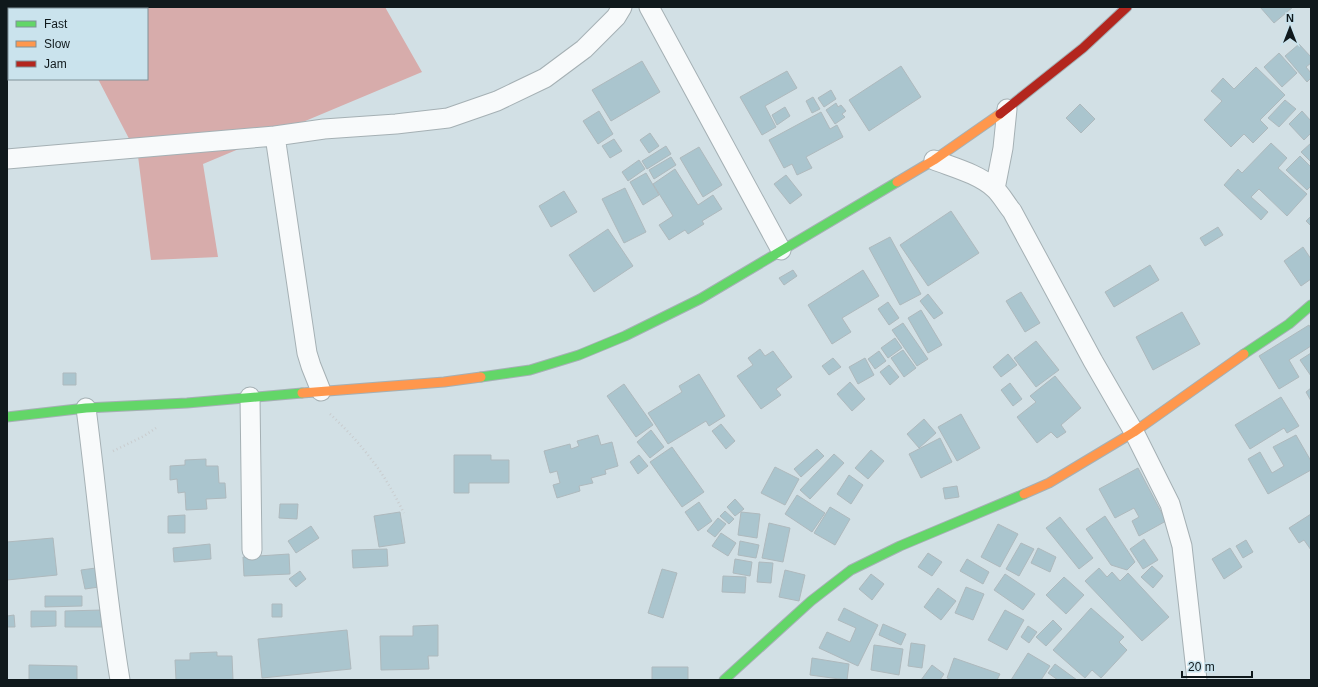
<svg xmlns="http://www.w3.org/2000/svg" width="1318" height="687" font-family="Helvetica,sans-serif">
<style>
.forest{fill:#d7acab}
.building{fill:#aac5ce;stroke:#aeb9bd}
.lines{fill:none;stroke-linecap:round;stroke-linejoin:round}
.street-casing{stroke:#a5b0b4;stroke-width:21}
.fast-casing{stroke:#a5b0b4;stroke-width:11}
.slow-casing{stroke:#a5b0b4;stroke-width:11}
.jam-casing{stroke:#a5b0b4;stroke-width:11}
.path{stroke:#c9ccce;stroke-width:2.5;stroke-dasharray:1 3;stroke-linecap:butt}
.street{stroke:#f8fafb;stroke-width:19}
.fast{stroke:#63d668;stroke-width:9}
.slow{stroke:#ff974d;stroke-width:9}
.jam{stroke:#b3261e;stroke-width:9}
</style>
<rect width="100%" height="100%" fill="#d2e0e5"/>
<path class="forest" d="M61,7H385L422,72L203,164L218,257L151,260L138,156L98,79H147V9H62Z"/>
<path class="building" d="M1260,7H1293L1274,23Z
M1299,44L1311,57V63L1306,67L1311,73V78L1307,82L1285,56Z
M1279,53L1297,73L1282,87L1264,67Z
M642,61L660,92L611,121L592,90Z
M901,66L921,97L869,131L849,100Z
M1256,67L1285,95L1260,120L1268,128L1253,143L1244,134L1231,147L1204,120L1222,101L1211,91L1223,78L1234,89Z
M787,71L797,88L765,106L776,127L762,135L740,97Z
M831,90L836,99L824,107L818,98Z
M813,97L820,109L812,113L806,101Z
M1285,100L1296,109L1279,127L1268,118Z
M836,103L838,107L841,105L846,111L842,114L845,117L835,124L826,110Z
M1080,104L1095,119L1081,133L1066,118Z
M785,107L790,116L777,125L772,115Z
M599,111L613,134L598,144L583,121Z
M1302,111L1311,121V133L1304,140L1289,124Z
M821,112L830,129L837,125L843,137L806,157L812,168L797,175L792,164L784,168L769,140Z
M650,133L659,146L649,153L640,140Z
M614,139L622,151L610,158L602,146Z
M1271,143L1287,158L1278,168L1307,194L1287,216L1259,189L1251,197L1268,212L1261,220L1224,185L1238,169L1242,173Z
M1311,143V162L1301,152Z
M666,146L671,154L647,169L642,161Z
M699,147L722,185L703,197L680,158Z
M1300,156L1311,167V186L1307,190L1286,170Z
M671,157L676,165L654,179L649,170Z
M639,160L645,169L628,181L622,172Z
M675,169L698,205L713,195L722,209L702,221L704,224L688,234L685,230L669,240L659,225L673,216L653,184Z
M646,173L659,195L643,205L630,182Z
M786,175L802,195L790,204L774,184Z
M625,188L646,232L624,243L602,199Z
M564,191L577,212L551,227L539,206Z
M951,211L979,253L928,286L900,245Z
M1311,216V226L1306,221Z
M1218,227L1223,235L1205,246L1200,238Z
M608,229L633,266L594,292L569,255Z
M890,237L921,294L900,305L869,248Z
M1303,247L1311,259V279L1301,286L1284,261Z
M1150,265L1159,280L1114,307L1105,292Z
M793,270L797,276L784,285L779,278Z
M863,270L879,296L842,318L851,332L832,344L808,305Z
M1021,292L1040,323L1025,332L1006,301Z
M928,294L943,313L934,319L920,301Z
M888,302L899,318L889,325L878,309Z
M921,310L942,345L928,353L908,318Z
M1182,312L1200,344L1153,370L1136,337Z
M903,323L928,359L917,366L892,330Z
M1309,325L1311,329V346L1289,360L1299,377L1279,389L1259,356Z
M895,338L902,348L888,358L881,348Z
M1036,341L1059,370L1036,387L1014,358Z
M760,349L765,356L773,351L792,377L776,389L781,395L761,409L737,376L753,365L748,358Z
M903,350L916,368L904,377L891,358Z
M879,351L886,361L875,369L868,359Z
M1311,353V376L1300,360Z
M1008,354L1017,365L1001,377L993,367Z
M833,358L841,367L829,375L822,366Z
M865,358L874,375L858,384L849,367Z
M889,365L899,377L890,385L880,372Z
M63,373H76V385H63Z
M699,374L725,416L709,426L706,421L668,444L648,413L682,392L679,386Z
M1055,376L1081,408L1061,425L1066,432L1057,438L1051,432L1037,443L1017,417L1036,402L1030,396Z
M850,382L865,399L852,411L837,394Z
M1010,383L1022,399L1013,406L1001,390Z
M624,384L653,425L636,437L607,396Z
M1311,388V401L1306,392Z
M1281,397L1299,426L1287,433L1284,428L1250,449L1235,425Z
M961,414L980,448L957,461L938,427Z
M924,419L936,433L919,448L907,434Z
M721,424L735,441L726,449L712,431Z
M651,430L664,447L650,458L637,442Z
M598,435L601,445L612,442L618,466L605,470L606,474L591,478L593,483L579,486L580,491L557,498L553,485L560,483L557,471L550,473L544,451L570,444L571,449L579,446L577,441Z
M1296,435L1311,461V470L1268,494L1248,459L1260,452L1272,473L1284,466L1273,447Z
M940,438L952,462L921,478L909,454Z
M672,447L704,492L682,507L650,462Z
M817,449L824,456L801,477L794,469Z
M871,450L884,461L868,479L855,468Z
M834,454L844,463L810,499L800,490Z
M454,455H491V460H509V483H469V493H454Z
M639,455L648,466L638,474L630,462Z
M206,459V466H218L219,483H225L226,498L206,499L207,509L186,510L185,492L178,493L177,479L170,480V466L185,465V460Z
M775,467L799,479L785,505L761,493Z
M1138,468L1166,521L1139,536L1132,521L1139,517L1134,508L1115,518L1099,489Z
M849,475L863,485L851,504L837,494Z
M957,486L959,497L945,499L943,488Z
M797,495L825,513L812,532L785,514Z
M735,499L744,509L735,516L727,507Z
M699,502L712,521L698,531L685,512Z
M280,504H298L297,519L279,518Z
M830,507L850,519L835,545L814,533Z
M725,511L734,519L729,524L720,516Z
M400,512L405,543L379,547L374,516Z
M741,512L760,514L757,538L738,535Z
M1311,514V550L1304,540L1299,543L1289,528Z
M185,515V533H168V516Z
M1105,516L1135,562L1127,570L1111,565L1086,529Z
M1060,517L1093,558L1079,569L1046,528Z
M718,518L726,524L715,537L707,531Z
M769,523L790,528L783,562L762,558Z
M998,524L1018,534L1000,567L981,557Z
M311,526L319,538L296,553L288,541Z
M721,533L736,543L728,556L712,546Z
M53,538L57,575L7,580V542Z
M1144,539L1158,560L1143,569L1130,549Z
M1246,540L1253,552L1243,558L1236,546Z
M740,541L759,545L756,558L738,555Z
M1021,543L1034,549L1019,576L1006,569Z
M210,544L211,559L174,562L173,548Z
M1038,548L1056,557L1050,572L1031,563Z
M1230,548L1242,567L1224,579L1212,559Z
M387,549L388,566L353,568L352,550Z
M928,553L942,562L932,576L918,567Z
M289,554L290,574L244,576L243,557Z
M735,559L752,562L750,576L733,573Z
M967,559L989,572L983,584L960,571Z
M759,562L773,563L771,583L757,582Z
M1152,566L1163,576L1153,588L1141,577Z
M96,568L99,587L85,589L81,570Z
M1099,568L1107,577L1112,572L1120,581L1128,573L1169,617L1142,641L1085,581Z
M662,569L677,573L663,618L648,613Z
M785,570L805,575L799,601L779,597Z
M300,571L306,579L296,587L289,579Z
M871,574L884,584L872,600L859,589Z
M1005,574L1035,594L1023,610L994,590Z
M723,576L746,577L745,593L722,592Z
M1064,577L1084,595L1066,614L1046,595Z
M966,587L984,594L973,620L955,613Z
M938,588L956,601L941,620L924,607Z
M45,596H82V606L45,607Z
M272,604H282V617H272Z
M844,608L878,625L858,666L819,648L827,632L850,642L856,628L838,620Z
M1091,608L1124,637L1119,642L1127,650L1101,678L1092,670L1085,678L1053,650Z
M102,610V627H65V611Z
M1005,610L1024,620L1007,650L988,640Z
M31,611H56V626L31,627Z
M14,615L15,627H7V616Z
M1053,620L1062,629L1046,646L1036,637Z
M883,624L906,634L901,645L879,635Z
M438,625V656H428L429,669L381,670L380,636H413V626Z
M1028,626L1037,632L1029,643L1021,637Z
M347,630L351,669L262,678L258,639Z
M911,643L925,645L922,668L908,666Z
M874,645L903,649L899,675L871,670Z
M217,652V656H232L233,680H176L175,660H190V653Z
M1028,653L1050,666L1041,680H1011Z
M812,658L849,664L847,680L810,675Z
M954,658L1000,674L997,680H952L947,678Z
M1055,664L1077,680H1058L1048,673Z
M29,665L77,666V680H29Z
M932,665L944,674L940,680H921Z
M652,667H688V680H652Z"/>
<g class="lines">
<g class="street-casing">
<path id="street" d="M649,7L781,250
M275,136L307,353L311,366L321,391
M7,159L275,136L324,129L396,124L448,118L497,101L545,78L584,49L616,17L622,7
M934,160C955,168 978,174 994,188C1001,194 1006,204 1012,211L1093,361L1134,432L1170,504L1182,546L1197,680
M995,189L1003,148L1007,109
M250,397L252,550
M86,408C98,499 105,590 120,680"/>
</g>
<g class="fast-casing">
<path id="fast" d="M1244,354L1289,324L1311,305
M481,377L530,370L579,355L625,336L700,299L897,182
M7,417L86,408L187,403L302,393
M724,680L811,601L851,570L900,546L1024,494"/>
</g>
<g class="slow-casing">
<path id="slow" d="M897,182L934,160L1000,114
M302,393L444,382L481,377
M1024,494L1049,483L1134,432L1244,354"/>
</g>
<g class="jam-casing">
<path id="jam" d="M1000,114L1083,48L1127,7"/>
</g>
<path class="path" d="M330,414C346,429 361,445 374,463C386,478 395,496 404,513
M113,451L144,436L156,428"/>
<use href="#street" class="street"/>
<use href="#fast" class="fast"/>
<use href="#slow" class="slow"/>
<use href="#jam" class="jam"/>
</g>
<rect width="1318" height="687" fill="none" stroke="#10191c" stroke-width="16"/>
<rect x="8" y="8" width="140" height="72" fill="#cae3ed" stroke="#809299"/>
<rect x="16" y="21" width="20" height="6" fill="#63d668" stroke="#809299"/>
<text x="44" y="28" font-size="12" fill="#10191c">Fast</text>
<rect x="16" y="41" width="20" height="6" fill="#ff974d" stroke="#809299"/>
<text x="44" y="48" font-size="12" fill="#10191c">Slow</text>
<rect x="16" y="61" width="20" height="6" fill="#b3261e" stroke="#809299"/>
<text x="44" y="68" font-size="12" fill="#10191c">Jam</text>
<g transform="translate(1290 28)" stroke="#cae3ed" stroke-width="3" paint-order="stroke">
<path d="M0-3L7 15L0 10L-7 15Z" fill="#10191c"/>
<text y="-6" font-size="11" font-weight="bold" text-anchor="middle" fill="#10191c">N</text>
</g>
<path d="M1182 671v6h70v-6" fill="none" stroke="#10191c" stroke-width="2"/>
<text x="1188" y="671" font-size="12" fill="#10191c" stroke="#cae3ed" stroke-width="3" paint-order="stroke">20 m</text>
</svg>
